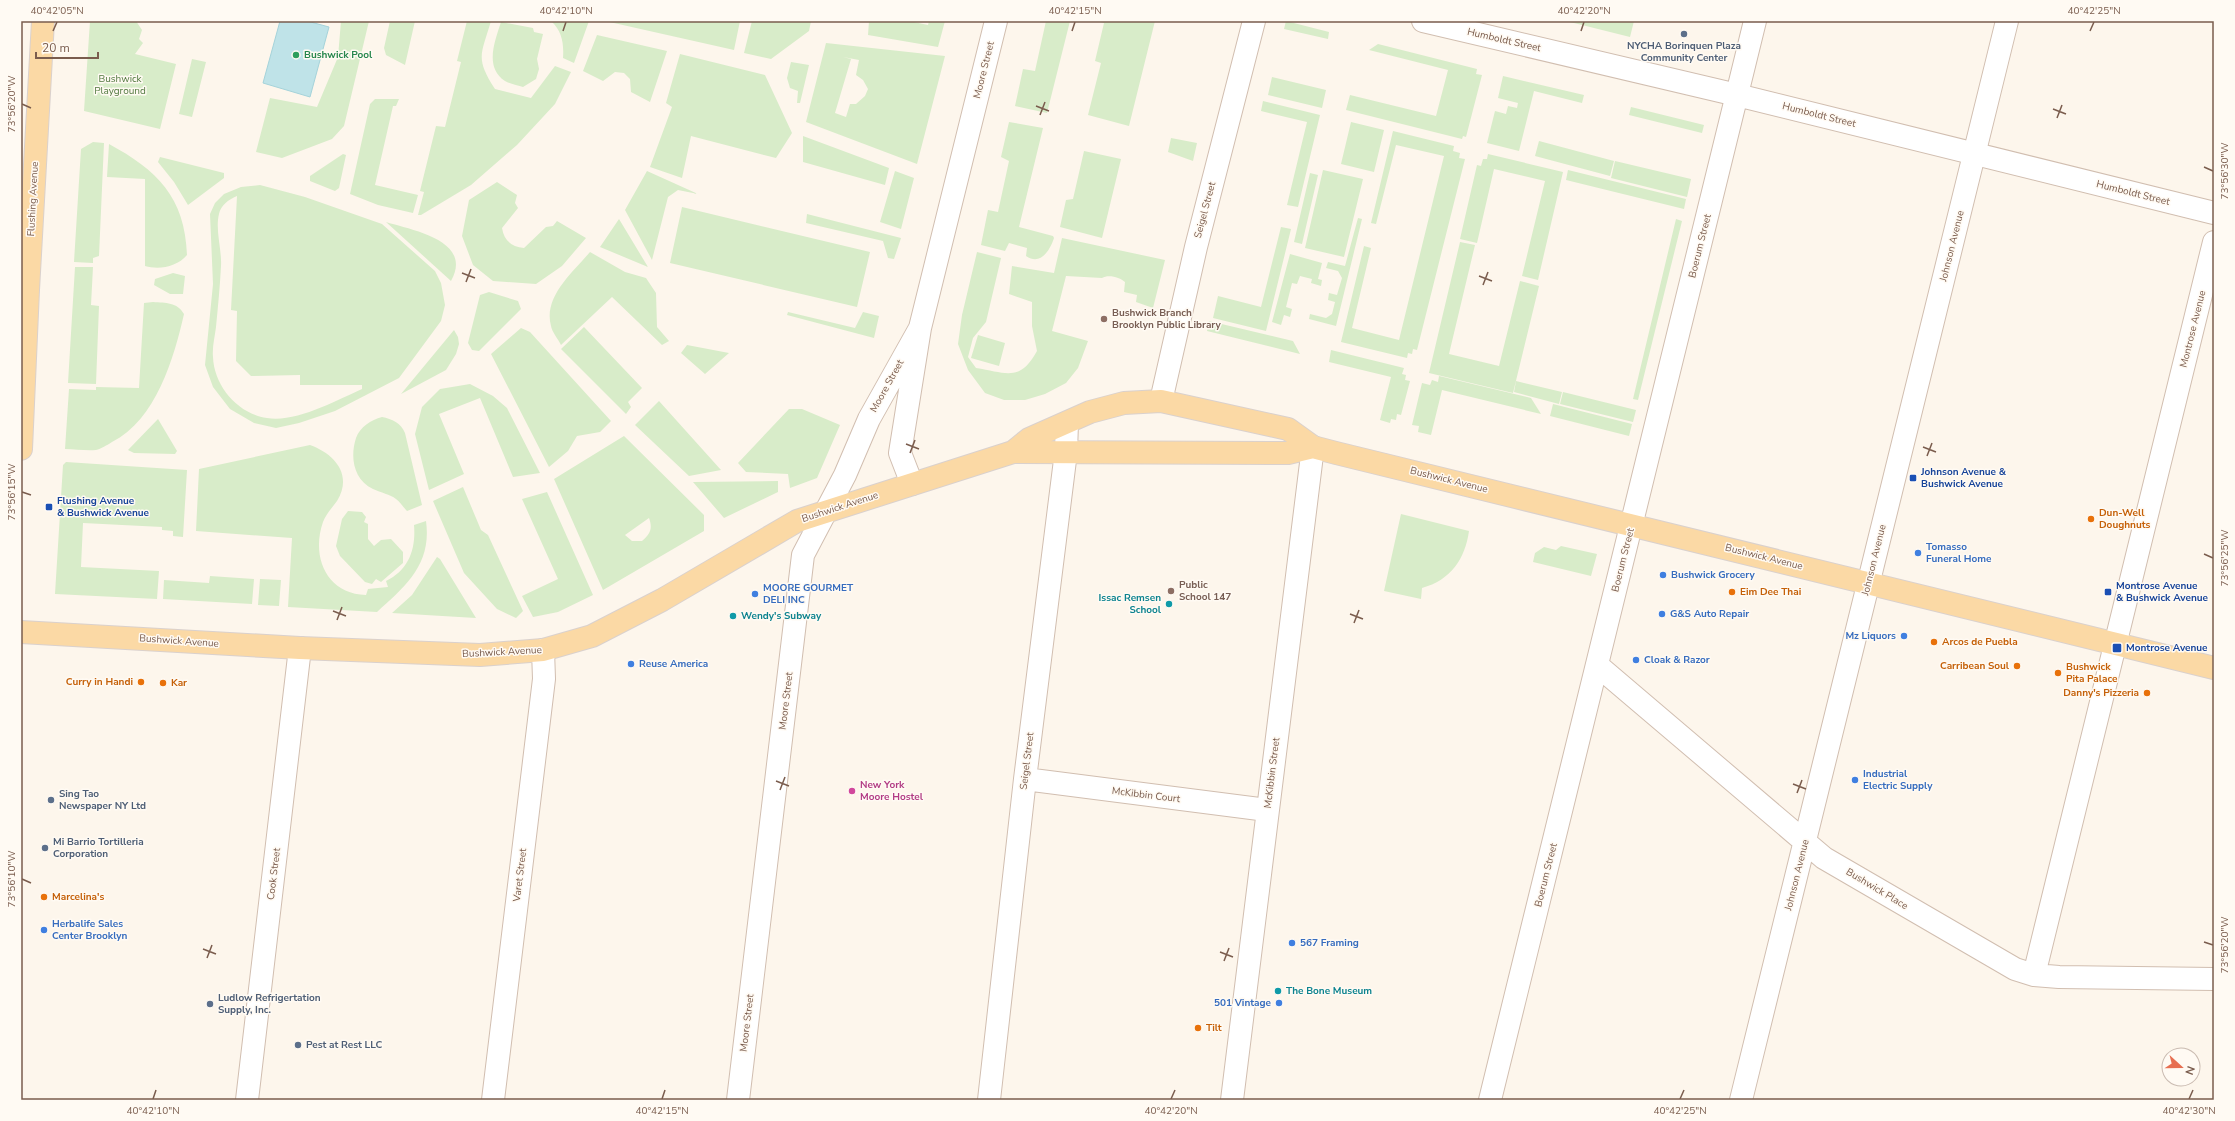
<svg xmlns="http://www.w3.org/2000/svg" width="2235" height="1121" font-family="'Nunito Sans',sans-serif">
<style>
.green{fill:#d8ecc9;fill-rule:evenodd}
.water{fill:#bfe3e8;stroke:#a5d3da}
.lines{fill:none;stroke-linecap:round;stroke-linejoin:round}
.minor-casing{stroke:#d1beb0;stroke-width:24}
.major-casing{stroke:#dad1cd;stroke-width:24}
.minor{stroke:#fff;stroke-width:22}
.major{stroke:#fbd9a5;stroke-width:22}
.ticks{fill:none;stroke:#7a5c4d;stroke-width:1.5}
.service-dot{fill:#5c6f8a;stroke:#fffaf3;stroke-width:1.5}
.leisure-dot{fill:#2e9e5b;stroke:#fffaf3;stroke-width:1.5}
.education-dot{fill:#8d6e63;stroke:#fffaf3;stroke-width:1.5}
.transit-dot{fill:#1a4fb4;stroke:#fffaf3;stroke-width:1.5}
.food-dot{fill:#e8710a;stroke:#fffaf3;stroke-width:1.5}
.shop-dot{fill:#3f7fe0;stroke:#fffaf3;stroke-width:1.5}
.culture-dot{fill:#0f9aa8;stroke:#fffaf3;stroke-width:1.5}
.hotel-dot{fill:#d1479c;stroke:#fffaf3;stroke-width:1.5}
.labels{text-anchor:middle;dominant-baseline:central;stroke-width:3;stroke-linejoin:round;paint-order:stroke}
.street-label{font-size:10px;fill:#7a5c4d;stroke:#fffaf3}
.service-label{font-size:10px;font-weight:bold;fill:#4e5e75;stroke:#fffaf3;text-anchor:start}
.leisure-label{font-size:10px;font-weight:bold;fill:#27864d;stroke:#fffaf3;text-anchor:start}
.park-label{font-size:10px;fill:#537a41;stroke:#fffaf3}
.education-label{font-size:10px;font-weight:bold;fill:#785e54;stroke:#fffaf3;text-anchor:start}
.transit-label{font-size:10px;font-weight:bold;fill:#164399;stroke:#fffaf3;text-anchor:start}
.food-label{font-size:10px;font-weight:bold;fill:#c56008;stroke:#fffaf3;text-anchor:start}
.shop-label{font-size:10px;font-weight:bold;fill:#366cbe;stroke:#fffaf3;text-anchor:start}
.culture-label{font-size:10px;font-weight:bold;fill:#0d838f;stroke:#fffaf3;text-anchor:start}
.hotel-label{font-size:10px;font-weight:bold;fill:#b23c85;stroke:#fffaf3;text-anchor:start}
.neatline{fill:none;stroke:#7a5c4d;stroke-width:1.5}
.ticks-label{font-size:10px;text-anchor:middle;fill:#7a5c4d}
</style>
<rect width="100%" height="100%" fill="#fdf6ec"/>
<path class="green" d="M90,21H136L142,30L139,39L143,43L135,54L176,64L160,129L84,111Z
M341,21H369L344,126L332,139L282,158L256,152L270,98L317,107L338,57Z
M390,21H415L405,65L386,55L384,48Z
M467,21H491C481,55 475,58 495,89L531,98L555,66L571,72L555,104L517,145L471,185L421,215H418L424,192L420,191L436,126L445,127L461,62L457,61Z
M551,21H589L574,63L563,58C564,43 562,31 551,21Z
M605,21H740L734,50Z
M752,21H811L809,31L771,59L744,53Z
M869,21H909L928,25L929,21H945L938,47L868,35Z
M1046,21H1070L1047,113L1015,106L1023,69L1035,71Z
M1098,21H1155L1129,126L1088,115L1101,63L1095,61L1104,23Z
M1286,21L1329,32L1328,39L1284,29Z
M1566,21H1634L1630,37Z
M501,22L533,28L534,32L543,34L537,59L539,69L536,79L523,87C518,85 510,84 505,81C484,67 495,41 501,22Z
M597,35L667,51L650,102L631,92L630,79L624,73L615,72L603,81L583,71Z
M826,43L945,56L917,164L806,122ZM843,57L859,60L856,75L863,80L868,89L865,96L856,104H850L846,117L835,113L851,59Z
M1378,44L1477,69L1476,74L1482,75L1466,137L1463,136L1462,139L1346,110L1350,95L1436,116L1448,70L1369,50Z
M680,54L765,75L792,133L776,158L691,136L682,178L650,167L672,107L666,103Z
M192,59L206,62L192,117L179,114Z
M791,62L809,65L800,103H797L798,91L790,88L787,78Z
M1503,76L1584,95L1582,103L1534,91L1519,151L1487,143L1495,111L1506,114L1508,106L1517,108L1518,103L1498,98Z
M1272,77L1326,90L1322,108L1268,95Z
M375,99H399L396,106H393L375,185L418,195L413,213L378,205L350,194L370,104Z
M1263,101L1320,115L1298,207L1287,205L1307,122L1261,111Z
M1631,107L1704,125L1702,133L1629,115Z
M1009,122L1043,128L1019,227L1053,236L1054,238C1050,250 1041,266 1026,256L1027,248L1009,243L1005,251L981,245L988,210L998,212L1009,161L1001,157Z
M1351,122L1384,130L1374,172L1341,164Z
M1393,131L1454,146L1453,151L1460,153L1459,158L1465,159L1417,350L1413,349L1412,354L1408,353L1407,358L1341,342L1364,246L1371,248L1352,328L1399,340L1444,156L1396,145L1376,224L1371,223Z
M803,136L889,168L885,185L803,162Z
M1171,138L1197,143L1193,161L1168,152Z
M1539,141L1614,161L1610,176L1535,156Z
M93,142L104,143L99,256L93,258V263L74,262L81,149Z
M109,144C157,170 185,197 187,255C177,267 159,270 145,266V179L107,177Z
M1084,151L1121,159L1102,238L1060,227L1066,200L1073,199Z
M343,154L346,155L339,188L335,191L310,181V176Z
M1488,154L1563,172L1538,280L1522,276L1545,181L1494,169L1477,243L1460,239L1477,165L1481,166L1483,159H1487Z
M160,157L224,173V178L188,205L174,182L158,162Z
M1615,161L1691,179L1687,197L1611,178Z
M1323,170L1363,179L1344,257L1305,248Z
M1568,170L1686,199L1684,209L1566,180Z
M647,171L698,194L678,190L668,197L652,260L625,210Z
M895,171L914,178L901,229L880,222Z
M1310,173L1318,175L1302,244L1294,242Z
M497,182L517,195L515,203L518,208L502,228C504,241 512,247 524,248L546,227L553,226L557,221L586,238L562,266L536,284L493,281L473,265L462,236L469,200Z
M260,185L305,197L382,224L435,271L441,283L445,305L441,321L399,378L335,411L299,423L276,428L254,423L230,409L213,387L205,365L213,284L210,214L215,203L224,194L241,187ZM237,196L231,310L237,311L236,361L251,376L300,375V385H362V389C337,400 296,423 267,418C238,414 214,386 213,357C212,347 215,336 216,327C218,306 220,286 221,266C222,250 215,230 219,214C221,205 228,200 237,196Z
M682,207L870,252L857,307L670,263Z
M807,214L901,238L894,259L888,258L883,241L806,223Z
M1358,218L1362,219L1336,326L1309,319L1310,314L1326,318L1332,314L1335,302L1328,300L1329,293L1337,295L1342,278L1338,271L1326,268L1328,262L1345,266Z
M619,219L648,267L600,247Z
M1676,219L1682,221L1638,400L1633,399Z
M386,222C411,230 474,240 451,281Z
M1281,227L1291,229L1266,331L1213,318L1218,296L1261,307Z
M1062,238L1165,260L1153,308L1136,302L1137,295L1124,292L1125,282C1120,277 1108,274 1102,278L1066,276L1052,331L1088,341L1078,368L1066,383L1045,394L1025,400H1004L985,393L968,370L958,344L962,315L977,252L1001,258L986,322L973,338L968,357L976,368C1007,373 1020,382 1037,351L1032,326V302L1009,294L1012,266L1054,273Z
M1460,242L1475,245L1449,354L1499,366L1520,281L1539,286L1513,393L1429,373Z
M590,252L625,272L646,278L656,293L657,327L669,341L662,345L612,297L561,345C558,339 552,332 551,326C543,297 573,272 590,252Z
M1290,254L1322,263L1318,279L1322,280L1321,286L1311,283L1312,279L1300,276L1297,284L1292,283L1286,307L1292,309L1290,317L1284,315L1281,325L1272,322Z
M75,267H93L91,305L99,306L96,384L68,383Z
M173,273L185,276L183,294H170L154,285L155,279Z
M489,292L518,301L521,309L479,351L472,350L468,343L480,295Z
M153,302C166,303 177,302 184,314C174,358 156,420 112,442C107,445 101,449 96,450C86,451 75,449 65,449L69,389L96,390V387L139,388L144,303Z
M788,312L855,328L863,312L879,316L874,338L787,315Z
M1209,321L1293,341L1300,354L1207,331Z
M584,327L642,388L628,402L631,407L626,414L561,349Z
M521,328L530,332L611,421L600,432L577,436L568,451L549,467L491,354Z
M454,330L458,337L459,344L456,354L446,370L401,394Z
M978,335L1005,343L999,366L971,358Z
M687,345L729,353L705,374L681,353Z
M1331,350L1404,368L1402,374L1406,375L1405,380L1410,381L1401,415L1397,414L1396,420L1391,419L1390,423L1380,420L1391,377L1329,362Z
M1439,376L1531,398L1541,414L1442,390L1431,435L1418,432L1419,426L1412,425L1422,383L1430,385L1432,380L1438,382Z
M1516,381L1562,392L1559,404L1514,392Z
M470,384L493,396L507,408L540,473L513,477L480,398L439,414L464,474L429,490L415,434L422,407L440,389Z
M1563,392L1636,410L1633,422L1560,404Z
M659,401L721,470L689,476L635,425Z
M1553,404L1632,424L1629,436L1550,416Z
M789,409H802L840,425L817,478L790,488L788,474L746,472L738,463Z
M382,417C392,419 401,423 405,433L422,505L407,511C403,507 400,502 396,499C390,494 381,493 373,489C353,479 350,457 356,438C360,427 371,420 382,417Z
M158,419L177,451L175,454L134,453L128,450Z
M624,436L704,515V531L603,590L554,479ZM649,518C653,529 650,534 642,541H632L625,535Z
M310,445C335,454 353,475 337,501C332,508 326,514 323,522C311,556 326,594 366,595L368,589L388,587L386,581C409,570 416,549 414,525L426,521C432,564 406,586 377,612L288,607L292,538L196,531L199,469Z
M66,462L187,470L183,537L173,536V531L162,530V527L83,523L81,567L159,571L157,599L55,594L63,465Z
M778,481V492L724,518L693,482Z
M463,487L481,530L488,535L523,611L516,618L497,609L464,573L433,501Z
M547,492L593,595L558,612L533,617L522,596L558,579L522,499Z
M348,511L362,512L366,517L364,522L368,524V539L374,546L381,540L391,539L403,552V563L381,582L376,579L372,584L365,582L340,556L336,546L342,519Z
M1401,514L1469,531C1465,559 1451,580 1422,588L1421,599L1384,591Z
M1561,546L1597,554L1591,576L1533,562L1535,553L1544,547L1556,550Z
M437,557L440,559L476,618L392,613L412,595Z
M210,576L254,579L252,604L163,599L164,580L209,583Z
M260,579L281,580L279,606L258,605Z"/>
<path class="water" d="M280,21H307L329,27L310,97L263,83Z"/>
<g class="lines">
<g class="minor-casing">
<path id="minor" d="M1423,21L1737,95L2214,213
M1161,401L1196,247L1254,21
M912,484L900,453L920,328L996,21
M1597,665L1824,858L2015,969L2034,975L2059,977L2214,979
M1025,779L1267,810
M2034,975L2214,242
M247,1100L300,648
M493,1100L544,679L543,650
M738,1100L803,555L845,475L869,419L920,328
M989,1100L1025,779L1066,452L1067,423
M1232,1100L1313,447
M1490,1100L1755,21
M1741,1100L2007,21"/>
</g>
<g class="major-casing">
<path id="major" d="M21,449L28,290L43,21
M1013,452L1029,439L1090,412L1124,403L1161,401L1288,429L1313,447L1336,453L2214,668
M21,632L300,648L480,655L543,650L592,636L662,600L797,521L1013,452L1288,453L1313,447"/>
</g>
<use href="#minor" class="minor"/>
<use href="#major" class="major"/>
</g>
<path class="ticks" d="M53,31L57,22M563,31L566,22M1072,31L1075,22M1581,31L1584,22M2090,31L2094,22M22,104L31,108M1036,106L1049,111M2053,109L2066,114M1040,115L1045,102M2057,118L2062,105M2204,167L2213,171M462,273L475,278M1479,276L1492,281M466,282L471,269M1483,285L1488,272M906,444L919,449M1923,447L1936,452M910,453L915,440M1927,456L1932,443M22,492L31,495M2204,554L2213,558M333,611L346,616M1350,614L1363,619M337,620L342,607M1354,623L1359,610M776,781L789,786M1793,784L1806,789M780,790L785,777M1797,793L1802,780M22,879L31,883M2204,942L2213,945M203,949L216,954M1220,952L1233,957M207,958L212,945M1224,961L1229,948M153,1099L156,1090M662,1099L665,1090M1171,1099L1175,1090M1680,1099L1684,1090M2189,1099L2193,1090"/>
<g class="service-dot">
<circle cx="1684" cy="34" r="4"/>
<circle cx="51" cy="800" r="4"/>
<circle cx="45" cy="848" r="4"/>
<circle cx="210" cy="1004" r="4"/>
<circle cx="298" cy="1045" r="4"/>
</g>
<circle class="leisure-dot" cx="296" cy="55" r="4"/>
<g class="education-dot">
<circle cx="1104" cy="319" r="4"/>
<circle cx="1171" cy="591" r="4"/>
</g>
<g class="transit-dot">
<rect x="1909" y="474" width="8" height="8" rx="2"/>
<rect x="45" y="503" width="8" height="8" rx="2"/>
<rect x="2104" y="588" width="8" height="8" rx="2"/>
<rect x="2112" y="643" width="10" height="10" rx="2"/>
</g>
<g class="food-dot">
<circle cx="2091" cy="519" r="4"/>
<circle cx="1732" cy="592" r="4"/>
<circle cx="1934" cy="642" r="4"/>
<circle cx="2017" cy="666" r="4"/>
<circle cx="2058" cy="673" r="4"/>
<circle cx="141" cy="682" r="4"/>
<circle cx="163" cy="683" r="4"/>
<circle cx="2147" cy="693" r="4"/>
<circle cx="44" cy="897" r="4"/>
<circle cx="1198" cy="1028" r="4"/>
</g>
<g class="shop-dot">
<circle cx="1918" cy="553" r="4"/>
<circle cx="1663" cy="575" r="4"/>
<circle cx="755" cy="594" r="4"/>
<circle cx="1662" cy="614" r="4"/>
<circle cx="1904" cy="636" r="4"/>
<circle cx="1636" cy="660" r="4"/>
<circle cx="631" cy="664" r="4"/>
<circle cx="1855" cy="780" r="4"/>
<circle cx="44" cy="930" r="4"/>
<circle cx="1292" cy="943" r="4"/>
<circle cx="1279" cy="1003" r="4"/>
</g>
<g class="culture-dot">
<circle cx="1169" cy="604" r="4"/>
<circle cx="733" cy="616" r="4"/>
<circle cx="1278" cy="991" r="4"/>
</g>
<circle class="hotel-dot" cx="852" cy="791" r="4"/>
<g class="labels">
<g class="street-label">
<text transform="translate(1504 40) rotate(13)">Humboldt Street</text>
<text transform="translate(984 70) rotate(-76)">Moore Street</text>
<text transform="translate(1819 115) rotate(14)">Humboldt Street</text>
<text transform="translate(2133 193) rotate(14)">Humboldt Street</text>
<text transform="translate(33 199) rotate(-87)">Flushing Avenue</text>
<text transform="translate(1205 210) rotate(-75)">Seigel Street</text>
<text transform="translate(1700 246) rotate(-76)">Boerum Street</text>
<text transform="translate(1952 246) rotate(-76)">Johnson Avenue</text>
<text transform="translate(2193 329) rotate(-76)">Montrose Avenue</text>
<text transform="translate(887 386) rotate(-61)">Moore Street</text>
<text transform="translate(1449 480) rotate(14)">Bushwick Avenue</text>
<text transform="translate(840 507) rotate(-18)">Bushwick Avenue</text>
<text transform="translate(1764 557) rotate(14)">Bushwick Avenue</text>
<text transform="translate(1623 560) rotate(-76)">Boerum Street</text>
<text transform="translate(1874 560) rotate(-76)">Johnson Avenue</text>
<text transform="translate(179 641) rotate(4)">Bushwick Avenue</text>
<text transform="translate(502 652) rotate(-3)">Bushwick Avenue</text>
<text transform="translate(786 701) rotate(-83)">Moore Street</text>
<text transform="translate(1027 761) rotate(-83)">Seigel Street</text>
<text transform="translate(1272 773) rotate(-83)">McKibbin Street</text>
<text transform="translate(1146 795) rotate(7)">McKibbin Court</text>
<text transform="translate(274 874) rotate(-83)">Cook Street</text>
<text transform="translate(520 875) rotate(-83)">Varet Street</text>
<text transform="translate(1546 875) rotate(-76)">Boerum Street</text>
<text transform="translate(1797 875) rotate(-76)">Johnson Avenue</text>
<text transform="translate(1877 889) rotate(31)">Bushwick Place</text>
<text transform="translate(747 1023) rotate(-83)">Moore Street</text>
</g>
<g class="service-label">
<text x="1684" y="46" text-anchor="middle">NYCHA Borinquen Plaza<tspan x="1684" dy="12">Community Center</tspan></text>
<text x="59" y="794">Sing Tao<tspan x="59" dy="12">Newspaper NY Ltd</tspan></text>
<text x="53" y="842">Mi Barrio Tortilleria<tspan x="53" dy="12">Corporation</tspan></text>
<text x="218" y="998">Ludlow Refrigertation<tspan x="218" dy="12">Supply, Inc.</tspan></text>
<text x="306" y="1045">Pest at Rest LLC</text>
</g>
<g class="leisure-label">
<text x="304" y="55">Bushwick Pool</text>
</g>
<g class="park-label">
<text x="120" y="79">Bushwick<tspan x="120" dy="12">Playground</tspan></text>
</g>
<g class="education-label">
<text x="1112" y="313">Bushwick Branch<tspan x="1112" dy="12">Brooklyn Public Library</tspan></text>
<text x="1179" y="585">Public<tspan x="1179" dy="12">School 147</tspan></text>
</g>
<g class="transit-label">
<text x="1921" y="472">Johnson Avenue &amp;<tspan x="1921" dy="12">Bushwick Avenue</tspan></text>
<text x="57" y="501">Flushing Avenue<tspan x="57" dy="12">&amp; Bushwick Avenue</tspan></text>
<text x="2116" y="586">Montrose Avenue<tspan x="2116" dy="12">&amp; Bushwick Avenue</tspan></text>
<text x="2126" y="648">Montrose Avenue</text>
</g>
<g class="food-label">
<text x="2099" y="513">Dun-Well<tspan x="2099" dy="12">Doughnuts</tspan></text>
<text x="1740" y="592">Eim Dee Thai</text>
<text x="1942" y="642">Arcos de Puebla</text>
<text x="2009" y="666" text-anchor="end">Carribean Soul</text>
<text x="2066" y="667">Bushwick<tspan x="2066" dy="12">Pita Palace</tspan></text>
<text x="133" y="682" text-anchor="end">Curry in Handi</text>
<text x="171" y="683">Kar</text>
<text x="2139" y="693" text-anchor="end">Danny's Pizzeria</text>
<text x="52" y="897">Marcelina's</text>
<text x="1206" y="1028">Tilt</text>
</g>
<g class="shop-label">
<text x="1926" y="547">Tomasso<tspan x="1926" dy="12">Funeral Home</tspan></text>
<text x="1671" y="575">Bushwick Grocery</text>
<text x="763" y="588">MOORE GOURMET<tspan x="763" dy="12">DELI INC</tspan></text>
<text x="1670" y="614">G&amp;S Auto Repair</text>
<text x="1896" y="636" text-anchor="end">Mz Liquors</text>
<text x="1644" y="660">Cloak &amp; Razor</text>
<text x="639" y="664">Reuse America</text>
<text x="1863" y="774">Industrial<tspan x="1863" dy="12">Electric Supply</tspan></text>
<text x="52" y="924">Herbalife Sales<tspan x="52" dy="12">Center Brooklyn</tspan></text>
<text x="1300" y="943">567 Framing</text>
<text x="1271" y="1003" text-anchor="end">501 Vintage</text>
</g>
<g class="culture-label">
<text x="1161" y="598" text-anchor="end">Issac Remsen<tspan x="1161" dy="12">School</tspan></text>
<text x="741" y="616">Wendy's Subway</text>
<text x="1286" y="991">The Bone Museum</text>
</g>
<g class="hotel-label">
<text x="860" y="785">New York<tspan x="860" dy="12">Moore Hostel</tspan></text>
</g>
</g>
<rect width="2235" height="1121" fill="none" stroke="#fffaf3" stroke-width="44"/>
<g transform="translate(2181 1067) rotate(111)"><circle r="19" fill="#fffaf3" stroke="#cabbb1"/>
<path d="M0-3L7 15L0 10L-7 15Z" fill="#e76f51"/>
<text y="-6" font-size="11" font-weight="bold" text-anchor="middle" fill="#7a5c4d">N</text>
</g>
<path d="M36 52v6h62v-6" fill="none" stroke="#7a5c4d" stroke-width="2"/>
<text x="42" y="52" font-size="12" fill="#7a5c4d" stroke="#fffaf3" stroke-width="3" paint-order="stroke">20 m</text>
<rect x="22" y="22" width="2191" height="1077" class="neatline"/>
<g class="ticks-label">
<text x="57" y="14">40°42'05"N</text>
<text x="566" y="14">40°42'10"N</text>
<text x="1075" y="14">40°42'15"N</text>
<text x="1584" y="14">40°42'20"N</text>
<text x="2094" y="14">40°42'25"N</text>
<text transform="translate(11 104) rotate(-90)" y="4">73°56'20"W</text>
<text transform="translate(2224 171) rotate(-90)" y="4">73°56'30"W</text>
<text transform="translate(11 492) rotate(-90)" y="4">73°56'15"W</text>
<text transform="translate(2224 558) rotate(-90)" y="4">73°56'25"W</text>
<text transform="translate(11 879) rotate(-90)" y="4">73°56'10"W</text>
<text transform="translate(2224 945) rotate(-90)" y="4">73°56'20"W</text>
<text x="153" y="1114">40°42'10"N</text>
<text x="662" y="1114">40°42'15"N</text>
<text x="1171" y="1114">40°42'20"N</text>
<text x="1680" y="1114">40°42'25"N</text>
<text x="2189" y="1114">40°42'30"N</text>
</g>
</svg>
